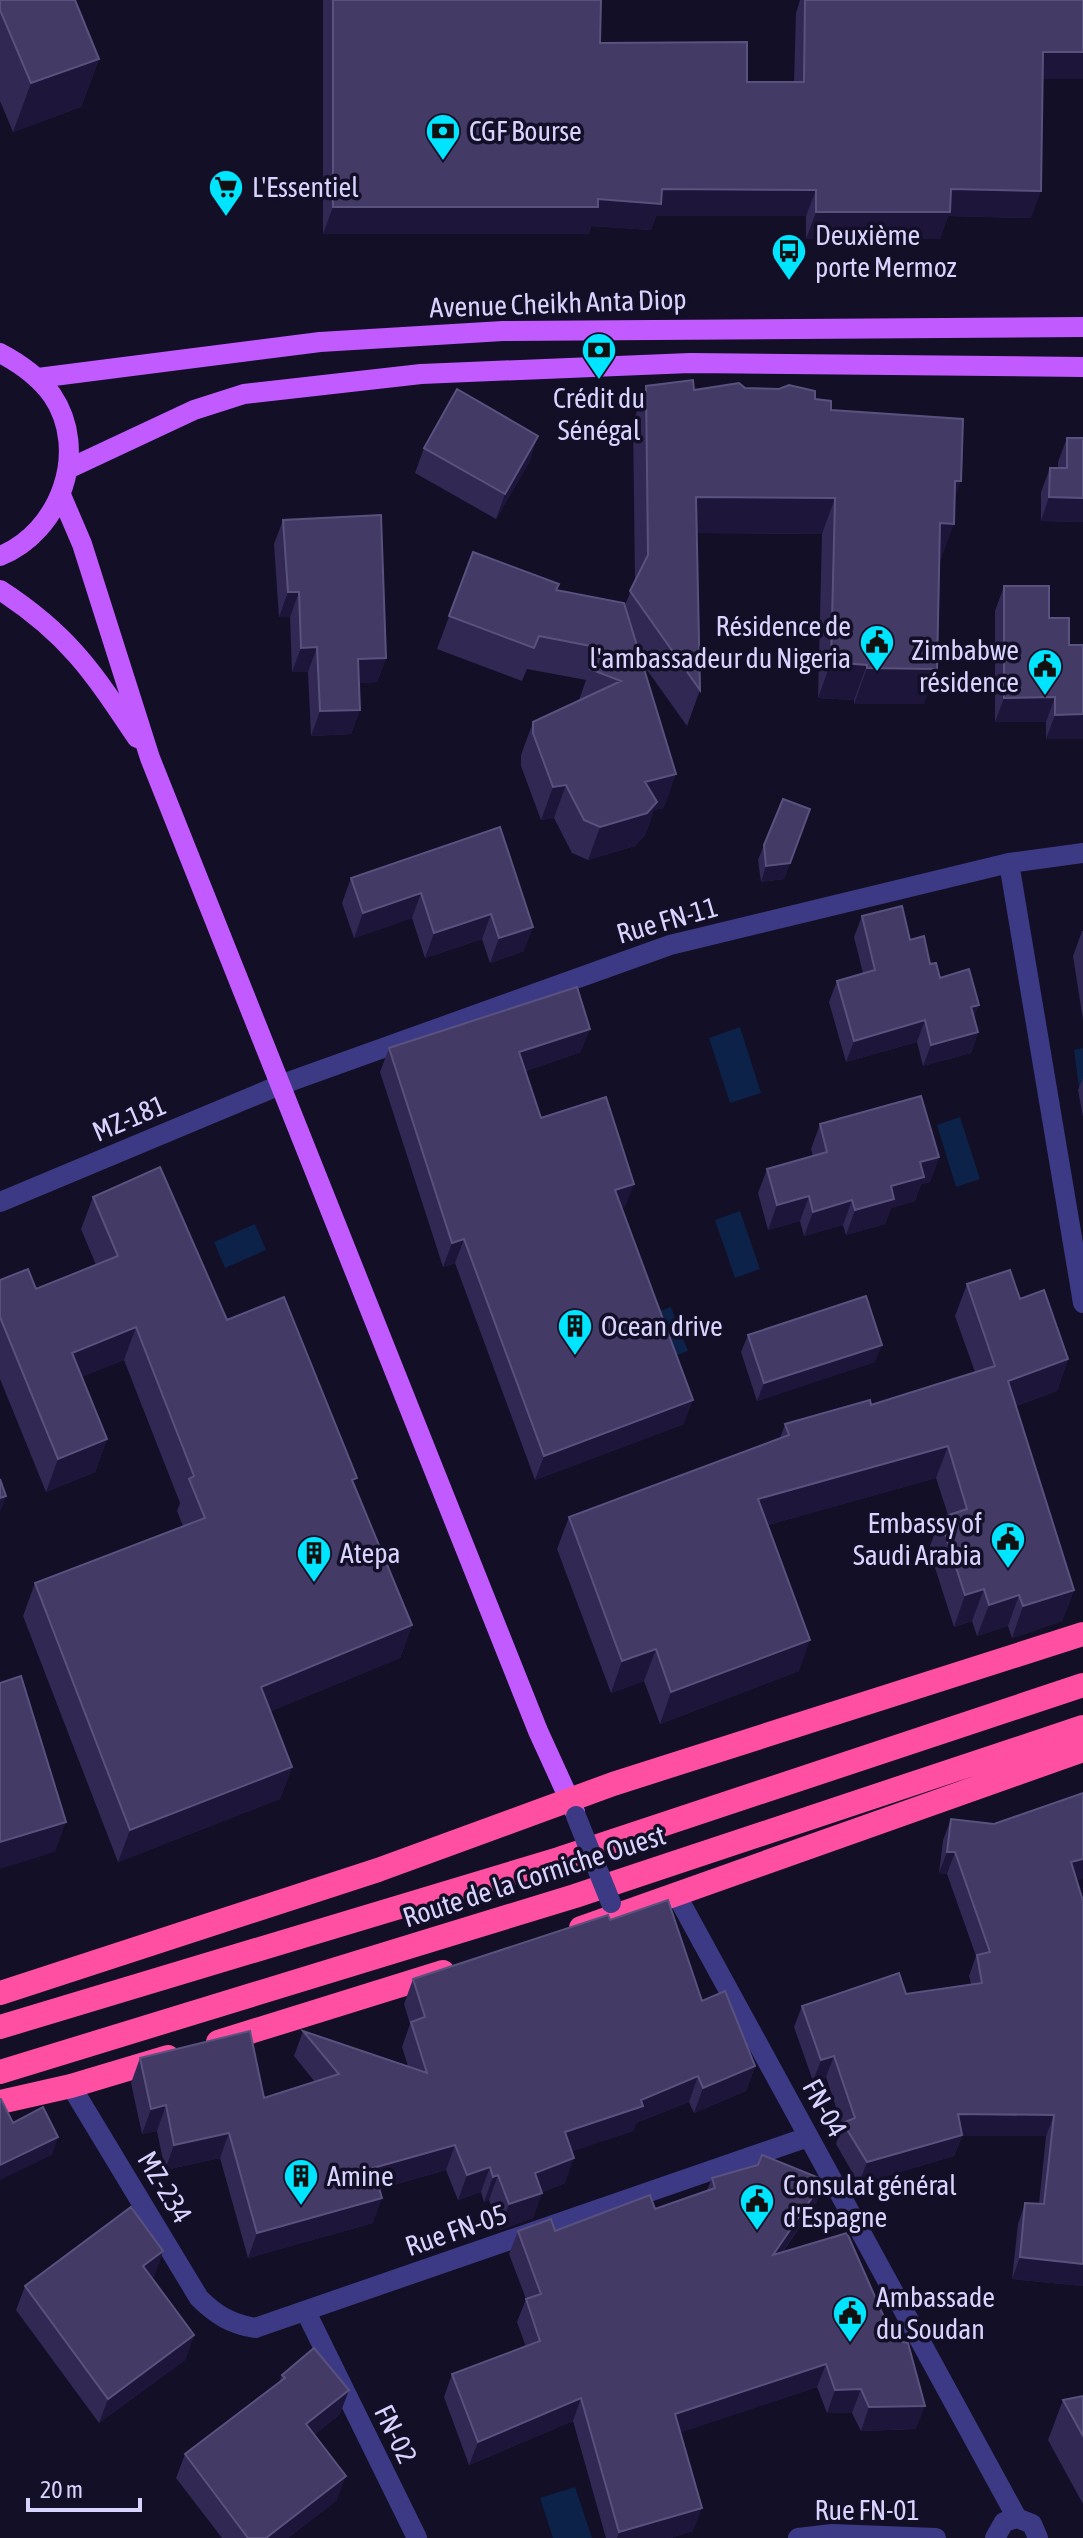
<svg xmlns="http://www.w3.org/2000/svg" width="1083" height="2538" font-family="'Asap Condensed',sans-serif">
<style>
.water{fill:#0c2248}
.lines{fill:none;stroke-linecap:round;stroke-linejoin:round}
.minor{stroke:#3d3a85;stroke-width:20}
.major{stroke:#c25bff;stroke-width:20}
.highway{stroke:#ff4fa3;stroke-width:24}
.minor-bridge{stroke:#3d3a85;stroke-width:20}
.wall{fill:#312854}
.shaded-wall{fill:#1d163a}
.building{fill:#433a66;stroke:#5a527e;stroke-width:2}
.labels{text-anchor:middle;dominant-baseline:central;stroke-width:7;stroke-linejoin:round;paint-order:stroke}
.poi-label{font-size:28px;fill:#d9d4ff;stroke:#130f26;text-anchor:start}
.street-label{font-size:28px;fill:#d9d4ff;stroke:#130f26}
</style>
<rect width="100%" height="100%" fill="#130f26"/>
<path class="water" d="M740,1027L761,1093L730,1103L709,1038Z
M1083,1048V1086L1079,1087L1074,1050Z
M960,1117L980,1179L956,1187L937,1125Z
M740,1211L760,1269L735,1278L715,1220Z
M255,1224L266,1250L225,1268L214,1242Z
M671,1307L688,1351L666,1359L649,1315Z
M575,2487L592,2538H553L540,2498Z"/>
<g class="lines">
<path class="minor" d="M1009,863L1083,1303
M0,1202L280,1085L670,945L1009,863L1083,853
M676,1894L1017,2518
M71,2086L199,2298C216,2315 231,2324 255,2328L808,2137
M306,2312L417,2538
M798,2538L832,2534L936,2538
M995,2538L1004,2522L1017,2518L1032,2524L1038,2538"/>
<path class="major" d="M0,353C21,364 38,376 52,395C90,451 60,532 0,556
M38,378L320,342L503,331L1083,327
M68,469L194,410L244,394L421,374L690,363L1083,367
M61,495L82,544L150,758L538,1731L575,1812
M0,590C68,634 93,672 137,738"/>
<path class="highway" d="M581,1928L1083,1750
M0,1993L378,1870L613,1784L1083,1634
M0,2027L559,1859L1083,1685
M218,2042L443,1972
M0,2072L575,1896L1083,1727
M0,2102L71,2086L168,2057"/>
<path class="minor-bridge" d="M576,1816L611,1903"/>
</g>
<path class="wall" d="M0,0L99,59L81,107L13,132L0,101Z
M323,0H601L600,43L747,82H794L796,13L800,0H1083L1042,79L1031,218L948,216L940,239H806V216H656L651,230L591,226L589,234H323Z
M646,386L694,390L745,388L815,399L955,499L941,559H939L924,704H854V700L818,698L822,534L697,533L700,690L687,726L642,663L664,808L654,810L645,835L635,846L588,860L572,853L554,818L541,820L521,766V755L533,722L579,700L586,680L527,669L522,681L437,649L473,552L556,590L625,605L635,581L633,422Z
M1067,438H1083V522L1041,521V492L1050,468H1058V462Z
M424,448L530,461L496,519L415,473Z
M283,520L386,658L377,682L359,683L360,710L351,734L311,736L308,672H292L290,617H279L274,544Z
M1004,586L1049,618L1069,645H1083V739H1046V722H995V611Z
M810,809L784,879L761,882L758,860L764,845Z
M500,827L524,951L490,963L482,939L425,958L412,918L354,938L342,903L351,878Z
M862,916L910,940L974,1017L978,1032L971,1053L923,1066L917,1042L846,1062L829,1002L837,981L863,973L854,937Z
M1082,931H1083V1020L1073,956Z
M389,1048L581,1052L526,1071L541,1118L625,1207L622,1208L684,1424L535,1480L455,1263L443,1267L380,1072Z
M1083,1078V1117L1078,1090Z
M820,1124L939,1157L930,1182L921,1184L915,1201L891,1208L885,1224L846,1235L843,1225L804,1236L800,1221L768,1230L758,1193L767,1169L813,1156L811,1149Z
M93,1197L227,1320L354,1485L412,1625L400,1658L271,1711L292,1767L280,1799L118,1862L23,1616L35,1583L183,1526L177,1511L180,1503L124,1360L81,1377L107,1439L95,1472L46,1492L0,1379V1280L36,1289L96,1265L81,1229Z
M967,1284L1020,1299L1068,1359L1057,1391L1016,1406L1074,1590L1062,1621L1012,1638L1008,1626L977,1636L972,1621L954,1627L929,1549L940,1518L948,1515L936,1478L768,1525L799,1671L660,1724L644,1681L611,1693L557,1549L569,1517L780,1438L785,1424L871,1405L975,1372L955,1316Z
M748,1335L875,1362L757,1401L741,1352Z
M951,1819L1077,1880L1083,2286L1012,2279L1018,2224L1025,2203L1039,2204L1046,2136H962L954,2156L859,2184L836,2144L842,2125L826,2077L813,2081L794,2027L802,2006L906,1994L971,1984L969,1976L976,1956L947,1874L939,1873L943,1840Z
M610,1920L702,2001L755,2066L746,2091L694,2113L689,2102L636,2123L633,2131L572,2151L565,2183L542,2192L533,2218L500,2230L489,2200L484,2202L481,2192L458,2200L446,2170L379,2189L373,2223L248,2258L220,2158L165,2170L157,2131L142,2134L131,2083L140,2058L264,2098L315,2082L294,2056L303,2031L408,2066L402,2047L410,2024L404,2004L413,1979Z
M712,2178L824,2180L816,2203L782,2253L916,2429L861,2431L852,2413H827L817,2387L681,2432L693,2531L670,2538H606L573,2421L469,2465L444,2397L452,2374L526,2347L517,2322L526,2299L509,2254L518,2231H555L655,2209L707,2190Z
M163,2251L154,2276L152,2278L194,2335L185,2360L99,2423L16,2310L25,2286Z
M282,2375L340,2414L314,2435L337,2500L288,2538H222L176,2478L185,2454L279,2382Z
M1083,2396V2504L1048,2440L1063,2400Z"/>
<path class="shaded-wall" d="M1043,52H1083V79H1033Z
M99,59L81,107L13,132L31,83Z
M662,189L816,190L806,216H656L651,230L591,226L589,234H323L333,207L598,199Z
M951,189L1041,191L1031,218L948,216L940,239H806L816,212Z
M538,436L530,461L496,519L505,494Z
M955,481H961L948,517Z
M696,497L835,498L822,534L683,533Z
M1049,497L1083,498V522L1041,521Z
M940,523L954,524L941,559H927Z
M288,592H299L290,617H279Z
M317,647L308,672H292L301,648Z
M386,658L377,682L349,684L358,659Z
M831,662L867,665L854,700L818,698Z
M867,668L937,669L924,704H854Z
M1055,697L1046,722H995L1004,698Z
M360,710L351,734L311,736L320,711Z
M1083,714V739H1046L1055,715Z
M676,774L664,808L654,810L645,835L635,846L588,860L600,827L645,782Z
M566,785L554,818L541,820L553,787Z
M790,863L784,879L761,882L766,866Z
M421,893L412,918L354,938L363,913Z
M491,914L482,939L425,958L434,933Z
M533,927L524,951L490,963L499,938Z
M979,1005L971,1026V1007Z
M925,1020L917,1042L846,1062L854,1041Z
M590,1029L581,1052L511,1076L519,1052Z
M978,1032L971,1053L923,1066L931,1045Z
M939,1157L930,1182L921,1184L915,1201L891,1208L885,1224L846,1235L855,1210L891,1186L920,1162Z
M634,1184L625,1207L607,1214L615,1190Z
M809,1196L800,1221L768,1230L777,1205Z
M852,1200L843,1225L804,1236L813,1212Z
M464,1239L455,1263L443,1267L452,1243Z
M136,1327L124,1360L60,1386L72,1353Z
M882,1345L875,1362L757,1401L764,1383Z
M1068,1359L1057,1391L996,1413L1008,1381Z
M693,1400L684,1424L535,1480L544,1456Z
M107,1439L95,1472L46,1492L58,1459Z
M948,1446L936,1478L747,1531L758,1499Z
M6,1496L0,1513V1498Z
M984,1589L972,1621L954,1627L965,1595Z
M1074,1590L1062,1621L1012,1638L1023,1606Z
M1019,1595L1008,1626L977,1636L989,1605Z
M412,1625L400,1658L249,1720L261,1687Z
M810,1640L799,1671L660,1724L671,1692Z
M656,1649L644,1681L611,1693L622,1661Z
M292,1767L280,1799L118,1862L130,1830Z
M66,1822L55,1852L0,1869V1842Z
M947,1852H955L947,1874L939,1873Z
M1083,1859V1879L1063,1883L1071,1862Z
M834,2056L826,2077L813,2081L821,2060Z
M755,2066L746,2091L694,2113L703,2088Z
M698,2076L689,2102L636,2123L633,2131L556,2157L565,2132Z
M166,2105L157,2131L142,2134L151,2109Z
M958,2114L1054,2115L1046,2136H962L954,2156L859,2184L867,2162Z
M229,2133L220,2158L165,2170L174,2145Z
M58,2137L52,2155L0,2180V2165Z
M455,2145L446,2170L364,2193L373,2168Z
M574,2158L565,2183L526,2198L535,2173Z
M490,2167L481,2192L458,2200L467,2175Z
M498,2175L489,2200L484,2202L493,2177Z
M824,2180L816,2203L764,2278L773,2255Z
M542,2193L533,2218L500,2230L509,2204Z
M382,2198L373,2223L248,2258L257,2233Z
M163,2251L154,2276L134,2291L143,2266Z
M1020,2257L1083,2264V2286L1012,2279Z
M194,2335L185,2360L99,2423L108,2399Z
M826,2364L817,2387L667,2437L675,2414Z
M861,2389L852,2413H827L835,2390Z
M349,2390L340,2414L297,2448L306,2424Z
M581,2398L573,2421L469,2465L478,2442Z
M925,2406L916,2429L861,2431L869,2407Z
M346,2476L337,2500L288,2538H266Z
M702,2508L693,2531L670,2538H617L619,2532Z"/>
<path class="building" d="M0,0H75L99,59L31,83L0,10Z
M333,0H601L600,43L747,42V82H804L805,0H1083V52H1043L1041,191L951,189L950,212H816V190L662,189L661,204L598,199V207H333Z
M693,380L694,390L739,383L745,388L779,389L789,385L815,391V399L831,401V410L963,419L961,481H955L954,524L940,523L937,669L867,668V665L831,662L835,498L696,497L700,690L630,591L648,555L646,386Z
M457,389L538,436L505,494L424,448Z
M1067,438H1083V498L1049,497L1050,468H1067Z
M381,515L386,658L358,659L360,710L320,711L317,647L301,648L299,592H288L283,520Z
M473,552L559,584L556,590L624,603L676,774L645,782L657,802L647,813L600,827L584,820L566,785L553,787L533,733V722L621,681L590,669L601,648L539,636L534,648L449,616Z
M1004,586H1049V618H1069V645H1083V714L1055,715V697L1004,698Z
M783,799L810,809L790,863L766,866L764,845Z
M500,827L533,927L499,938L491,914L434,933L421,893L363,913L351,878Z
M902,906L910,940L924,936L930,964L936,963L940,978L969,969L979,1005L971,1007L978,1032L931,1045L925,1020L854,1041L837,981L875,970L862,916Z
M577,987L590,1029L519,1052L541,1118L606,1097L634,1184L615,1190L693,1400L544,1456L464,1239L452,1243L389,1048Z
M921,1096L939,1157L920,1162L924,1177L891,1186L894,1199L855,1210L852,1200L813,1212L809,1196L777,1205L767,1169L827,1152L820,1124Z
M160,1167L227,1320L284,1297L357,1478L352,1480L412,1625L261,1687L292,1767L130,1830L35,1583L205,1518L189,1479L194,1476L136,1327L72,1353L107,1439L58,1459L0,1317V1280L28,1269L36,1289L118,1256L93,1197Z
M1010,1270L1020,1299L1044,1290L1068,1359L1008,1381L1074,1590L1023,1606L1019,1595L989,1605L984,1589L965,1595L940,1518L967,1509L948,1446L758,1499L810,1640L671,1692L656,1649L622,1661L569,1517L789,1435L785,1424L870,1400L871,1405L995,1366L967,1284Z
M866,1296L882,1345L764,1383L748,1335Z
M0,1479L6,1496L0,1498Z
M21,1676L66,1822L0,1842V1683Z
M1083,1793V1859L1071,1862L1083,1901V2264L1020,2257L1025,2203L1044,2204L1054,2115L958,2114L962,2135L867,2162L843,2123L855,2118L834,2056L821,2060L802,2006L899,1973L906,1994L982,1983L977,1955L990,1952L955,1852H947L951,1819L994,1824Z
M668,1900L702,2001L725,1991L755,2066L703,2088L698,2076L641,2100L643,2106L565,2132L574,2158L535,2173L542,2193L509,2204L498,2175L493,2177L490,2167L467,2175L455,2145L373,2168L382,2198L257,2233L229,2133L174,2145L166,2105L151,2109L140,2058L250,2031L264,2098L339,2074L303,2031L427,2073L411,2022L425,2017L413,1979L608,1915L610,1920Z
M0,2099H1L13,2123L43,2107L58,2137L0,2165Z
M762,2155L824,2180L773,2255L847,2233L894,2340L908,2343L925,2406L869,2407L861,2389L835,2390L826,2364L675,2414L702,2508L619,2532L581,2398L478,2442L452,2374L540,2341L526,2299L541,2294L518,2231L551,2219L555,2231L650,2195L655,2209L715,2188L712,2178L758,2165Z
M131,2207L163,2251L143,2266L194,2335L108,2399L25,2286Z
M314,2348L349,2390L306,2424L346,2476L266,2538H248L185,2454L285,2378L282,2375Z
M1083,2396V2436L1063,2400Z"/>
<defs>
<g id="bank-pin" transform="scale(1.8)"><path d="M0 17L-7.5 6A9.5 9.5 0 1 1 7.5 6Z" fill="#00e5ff" stroke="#130f26"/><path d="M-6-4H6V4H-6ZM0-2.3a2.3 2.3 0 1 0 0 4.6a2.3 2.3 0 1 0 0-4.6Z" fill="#111"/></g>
<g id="supermarket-pin" transform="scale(1.8)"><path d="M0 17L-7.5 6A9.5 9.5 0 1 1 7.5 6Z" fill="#00e5ff" stroke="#130f26"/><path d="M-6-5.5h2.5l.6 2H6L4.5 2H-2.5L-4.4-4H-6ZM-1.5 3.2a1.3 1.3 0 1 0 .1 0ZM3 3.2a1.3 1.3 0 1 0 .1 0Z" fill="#111"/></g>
<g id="bus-pin" transform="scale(1.8)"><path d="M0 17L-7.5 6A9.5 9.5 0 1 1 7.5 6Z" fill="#00e5ff" stroke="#130f26"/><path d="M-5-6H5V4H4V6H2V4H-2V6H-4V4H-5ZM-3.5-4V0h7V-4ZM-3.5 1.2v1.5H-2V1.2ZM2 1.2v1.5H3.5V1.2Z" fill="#111"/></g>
<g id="civic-pin" transform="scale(1.8)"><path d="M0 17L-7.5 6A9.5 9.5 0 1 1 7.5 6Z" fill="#00e5ff" stroke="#130f26"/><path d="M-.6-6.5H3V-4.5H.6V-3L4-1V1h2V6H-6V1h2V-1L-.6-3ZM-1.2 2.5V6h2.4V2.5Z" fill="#111"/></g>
<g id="building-pin" transform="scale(1.8)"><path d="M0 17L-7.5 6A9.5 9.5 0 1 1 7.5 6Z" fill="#00e5ff" stroke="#130f26"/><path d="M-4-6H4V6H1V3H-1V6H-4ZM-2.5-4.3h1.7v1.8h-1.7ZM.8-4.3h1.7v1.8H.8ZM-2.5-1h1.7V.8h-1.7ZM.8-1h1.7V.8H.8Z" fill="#111"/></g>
</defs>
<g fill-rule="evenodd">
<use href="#bank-pin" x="443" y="131"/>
<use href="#supermarket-pin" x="226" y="187"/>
<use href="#bus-pin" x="789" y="251"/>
<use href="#bank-pin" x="599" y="350"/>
<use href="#civic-pin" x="877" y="642"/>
<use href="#civic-pin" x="1045" y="666"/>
<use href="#building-pin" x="575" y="1326"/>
<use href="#civic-pin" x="1008" y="1539"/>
<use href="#building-pin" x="314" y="1553"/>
<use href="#building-pin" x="301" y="2176"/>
<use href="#civic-pin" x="757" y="2201"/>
<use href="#civic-pin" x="850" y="2313"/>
</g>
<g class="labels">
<g class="poi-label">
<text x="469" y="131">CGF Bourse</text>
<text x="252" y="187">L'Essentiel</text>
<text x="815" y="235">Deuxième<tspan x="815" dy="32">porte Mermoz</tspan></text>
<text x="599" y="398" text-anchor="middle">Crédit du<tspan x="599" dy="32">Sénégal</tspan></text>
<text x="851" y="626" text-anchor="end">Résidence de<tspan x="851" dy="32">l'ambassadeur du Nigeria</tspan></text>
<text x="1019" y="650" text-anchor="end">Zimbabwe<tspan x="1019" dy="32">résidence</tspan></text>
<text x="601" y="1326">Ocean drive</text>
<text x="982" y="1523" text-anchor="end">Embassy of<tspan x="982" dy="32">Saudi Arabia</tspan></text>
<text x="340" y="1553">Atepa</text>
<text x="327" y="2176">Amine</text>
<text x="783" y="2185">Consulat général<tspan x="783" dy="32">d'Espagne</tspan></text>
<text x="876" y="2297">Ambassade<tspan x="876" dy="32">du Soudan</tspan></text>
</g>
<g class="street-label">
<text transform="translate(558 303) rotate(-2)">Avenue Cheikh Anta Diop</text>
<text transform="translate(667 920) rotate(-16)">Rue FN-11</text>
<text transform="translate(129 1118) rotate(-23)">MZ-181</text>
<text transform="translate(534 1876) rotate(-18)">Route de la Corniche Ouest</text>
<text transform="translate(825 2108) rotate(61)">FN-04</text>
<text transform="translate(165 2187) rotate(59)">MZ-234</text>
<text transform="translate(456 2230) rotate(-19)">Rue FN-05</text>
<text transform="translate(396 2434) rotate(64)">FN-02</text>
<text x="867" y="2510">Rue FN-01</text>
</g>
</g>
<path d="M28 2498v12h112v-12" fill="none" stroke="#d9d4ff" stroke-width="4"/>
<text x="40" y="2498" font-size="24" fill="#d9d4ff" stroke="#130f26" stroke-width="6" paint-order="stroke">20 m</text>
</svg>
